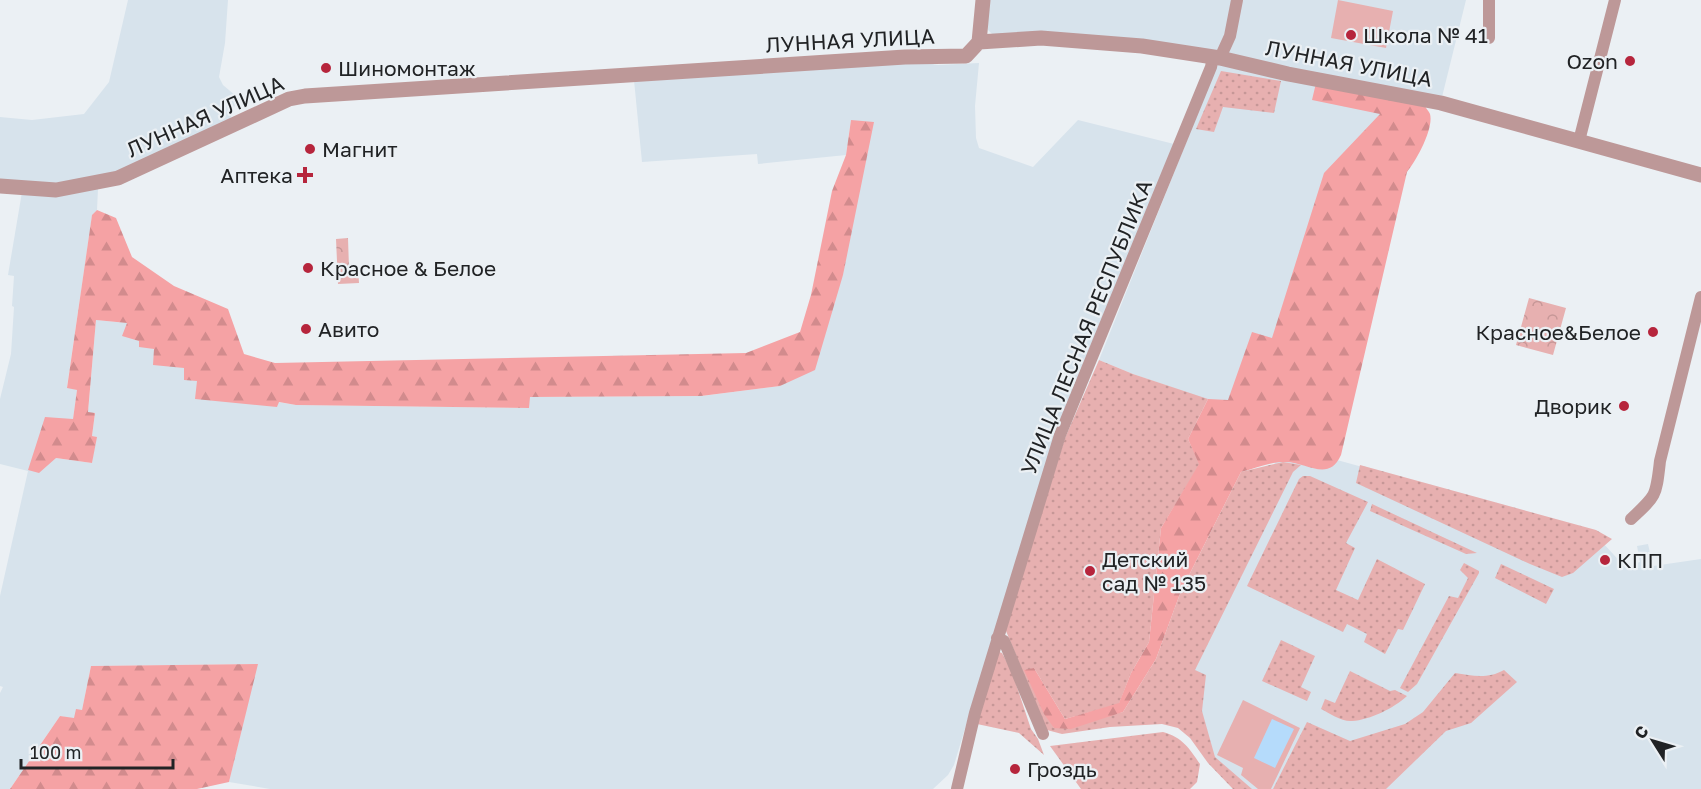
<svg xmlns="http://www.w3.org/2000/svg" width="1701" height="789" font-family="'Golos Text',sans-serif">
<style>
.built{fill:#d7e3ec}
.grass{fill:url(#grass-dots)}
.forest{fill:url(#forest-firs)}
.park{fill:url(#park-crowns)}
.pitch{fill:#e7b0b0}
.water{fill:#b5dbfb}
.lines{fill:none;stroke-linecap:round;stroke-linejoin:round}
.minor{stroke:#bd9898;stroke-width:12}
.tertiary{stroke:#bd9898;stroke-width:15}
.poi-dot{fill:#b6253c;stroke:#ebf0f4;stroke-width:2}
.labels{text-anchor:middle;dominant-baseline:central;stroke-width:4.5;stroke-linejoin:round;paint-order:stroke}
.poi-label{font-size:21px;fill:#212325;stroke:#ebf0f4;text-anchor:start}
.street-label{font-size:21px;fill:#212325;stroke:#ebf0f4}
</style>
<defs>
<pattern id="grass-dots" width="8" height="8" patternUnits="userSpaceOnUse" patternTransform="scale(1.5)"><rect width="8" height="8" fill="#e7b0b0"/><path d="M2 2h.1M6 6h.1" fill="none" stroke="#c69797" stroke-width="1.8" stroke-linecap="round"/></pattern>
<pattern id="forest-firs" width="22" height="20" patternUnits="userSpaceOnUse" patternTransform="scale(1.5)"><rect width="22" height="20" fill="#f5a2a4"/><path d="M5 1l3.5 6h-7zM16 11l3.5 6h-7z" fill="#d28b8d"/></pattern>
<pattern id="park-crowns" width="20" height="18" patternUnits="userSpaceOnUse" patternTransform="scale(1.5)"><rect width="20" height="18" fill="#e7b0b0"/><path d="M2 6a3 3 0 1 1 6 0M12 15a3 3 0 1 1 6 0" fill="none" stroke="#c69797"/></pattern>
</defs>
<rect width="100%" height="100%" fill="#ebf0f4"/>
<path class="built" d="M128,0H228L225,43L219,77L223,85L236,96L235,105L230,120L117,172L56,184L0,181V117L32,120L84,114L109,82Z
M987,0H1466L1442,97L1284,67L992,34L988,30Z
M914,61L938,65L979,63L975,106L976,138L979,148L1033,167L1078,120L1174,144L1089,356L970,712L954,765L948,775L933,789H270L229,782L257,664L91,666L82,710L74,719L60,716L10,789H0V693L3,687L0,686V596L28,471L0,464V399L11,354L14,307L12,306L14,276L8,275L22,192L98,189L97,210L92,216L67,387L77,390L73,419L56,458L92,463L96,437L92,436L95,413H88L96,320L127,323L140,341L184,368L197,381L277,407L278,402L296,405L528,408L529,397L702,396L780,386L843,275L851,120L846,155L758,164L757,154L642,162L634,80Z
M1218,63L1397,100L1267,420L1133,374L1099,360Z
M1278,455L1337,460L1591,530L1625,567L1640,562L1637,546L1648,544L1653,566L1701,559V789H1241L1214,758L1193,680L1192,670Z"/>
<path class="grass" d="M1221,71L1281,81L1274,113L1223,107L1214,132L1196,129Z
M1099,360L1133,374L1208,399L1188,439L1200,464L1161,528L1149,642L1131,673L1119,704L1065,719L1034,668L1054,728L1123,712L1156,659L1181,591L1241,472L1283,462L1301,465L1293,472L1195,670L1206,675L1202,711L1215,757L1252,789H1233L1208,763L1190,738L1178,728L1162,724L1110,727L1062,734L1047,730L1006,631V624L1065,438Z
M1360,465L1596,530L1612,539L1573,573L1562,577L1530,564L1356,483Z
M1303,476H1310L1368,502L1346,543L1355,548L1336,590L1358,600L1377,559L1425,584L1403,630L1398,629L1385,654L1364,642L1367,634L1347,624L1343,632L1247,586L1299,479Z
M1372,504L1477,553L1466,554L1370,511Z
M1464,563L1479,571V573L1417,684L1408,692L1400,688L1449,596L1458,598L1468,578L1460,570Z
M1501,564L1554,589L1546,604L1495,578Z
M1281,640L1315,656L1301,687L1311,692L1307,701L1262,681Z
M999,652L1002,653L1012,672L1031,729L1038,739L1044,755L1019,733L977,724Z
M1504,670L1517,682L1471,723L1446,731L1386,789H1273L1307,722L1350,741L1405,724L1423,712L1455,673C1473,676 1488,679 1504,670Z
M1350,671L1390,691L1395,690L1407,696C1394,708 1370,720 1352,721C1342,722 1329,713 1321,709L1325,699L1335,703Z
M1163,732C1182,737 1190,749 1200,764L1197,782L1190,789H1081L1050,746Z"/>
<path class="forest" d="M1316,83L1425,106C1426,109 1429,111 1430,114C1434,129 1416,161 1407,172L1341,455C1328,484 1305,460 1283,462C1269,462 1254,469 1241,472L1181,591L1156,659L1123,712L1071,729L1054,728L1044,714L1024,670L1034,668L1065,719L1119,703L1131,673L1149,642L1161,528L1199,464L1188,439L1208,399L1228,400L1252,332L1272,338L1324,173L1380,114L1312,100Z
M851,120L874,122L843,275L815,370L780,386L701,396L530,397L529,408L296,405L279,402L277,407L195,399L197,381L184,380V368L153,365L154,349L139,347V341L122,336L127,323L96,320L88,412L95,413L92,436L97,437L92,463L56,458L39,473L28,470L45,417L73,419L77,390L67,388L92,215L97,210L116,218L132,257L174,286L228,309L244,354L275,363L746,353L800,332L811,295L832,191L846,155Z
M258,664L229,782L197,789H10L60,716L74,718L76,709L82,710L91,666Z"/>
<path class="park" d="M348,238L349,268H358L359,283L338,284L336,239Z
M1529,298L1566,308L1553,355L1516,345Z"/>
<path class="pitch" d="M1338,0L1393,11L1386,48L1331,38Z
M1243,700L1300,728L1271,789H1258L1241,775L1243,768L1217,755Z"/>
<path class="water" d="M1272,719L1294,729L1275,768L1254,758Z"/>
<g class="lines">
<path class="minor" d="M1489,0V38
M1220,58L1230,36L1237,0
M1579,141L1615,0
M1631,519C1657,495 1656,496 1660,461L1701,297
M997,638L1004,641L1043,734
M957,789L975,713L1060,435L1211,67L1213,57"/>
<path class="tertiary" d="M979,42L983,0
M0,186L56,190L118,178L289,99L305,96L905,57L966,56L979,42L1041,38L1142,46L1220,58L1288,74L1441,103L1701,175"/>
</g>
<g class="poi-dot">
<circle cx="1351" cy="35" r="6"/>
<circle cx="1630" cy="61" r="6"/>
<circle cx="326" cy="68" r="6"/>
<circle cx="310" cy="149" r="6"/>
<path d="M302 166h6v6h6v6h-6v6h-6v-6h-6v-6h6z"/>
<circle cx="308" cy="268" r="6"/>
<circle cx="306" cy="329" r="6"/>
<circle cx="1653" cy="332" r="6"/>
<circle cx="1624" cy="406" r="6"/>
<circle cx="1605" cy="560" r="6"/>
<circle cx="1090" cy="571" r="6"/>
<circle cx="1015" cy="769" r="6"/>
</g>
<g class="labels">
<g class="poi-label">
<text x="1363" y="35">Школа № 41</text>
<text x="1618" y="61" text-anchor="end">Ozon</text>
<text x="338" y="68">Шиномонтаж</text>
<text x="322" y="149">Магнит</text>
<text x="293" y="175" text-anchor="end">Аптека</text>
<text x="320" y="268">Красное &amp; Белое</text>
<text x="318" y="329">Авито</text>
<text x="1641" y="332" text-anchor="end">Красное&amp;Белое</text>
<text x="1612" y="406" text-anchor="end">Дворик</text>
<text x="1102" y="559">Детский<tspan x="1102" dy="24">сад № 135</tspan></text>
<text x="1617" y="560">КПП</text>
<text x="1027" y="769">Гроздь</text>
</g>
<g class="street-label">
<text transform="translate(850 40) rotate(-3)">ЛУННАЯ УЛИЦА</text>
<text transform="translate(1349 63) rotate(11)">ЛУННАЯ УЛИЦА</text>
<text transform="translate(205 116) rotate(-24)">ЛУННАЯ УЛИЦА</text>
<text transform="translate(1086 327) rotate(-68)">УЛИЦА ЛЕСНАЯ РЕСПУБЛИКА</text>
</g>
</g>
<g transform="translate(1653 741) rotate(307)" stroke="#ebf0f4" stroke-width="4.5" paint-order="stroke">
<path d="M0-4.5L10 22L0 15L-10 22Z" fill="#212325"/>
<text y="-9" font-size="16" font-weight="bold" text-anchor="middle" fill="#212325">С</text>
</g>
<path d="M21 759v9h152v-9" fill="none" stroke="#212325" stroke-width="3"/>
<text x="30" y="759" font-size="18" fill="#212325" stroke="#ebf0f4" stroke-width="4.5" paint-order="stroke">100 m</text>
</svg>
